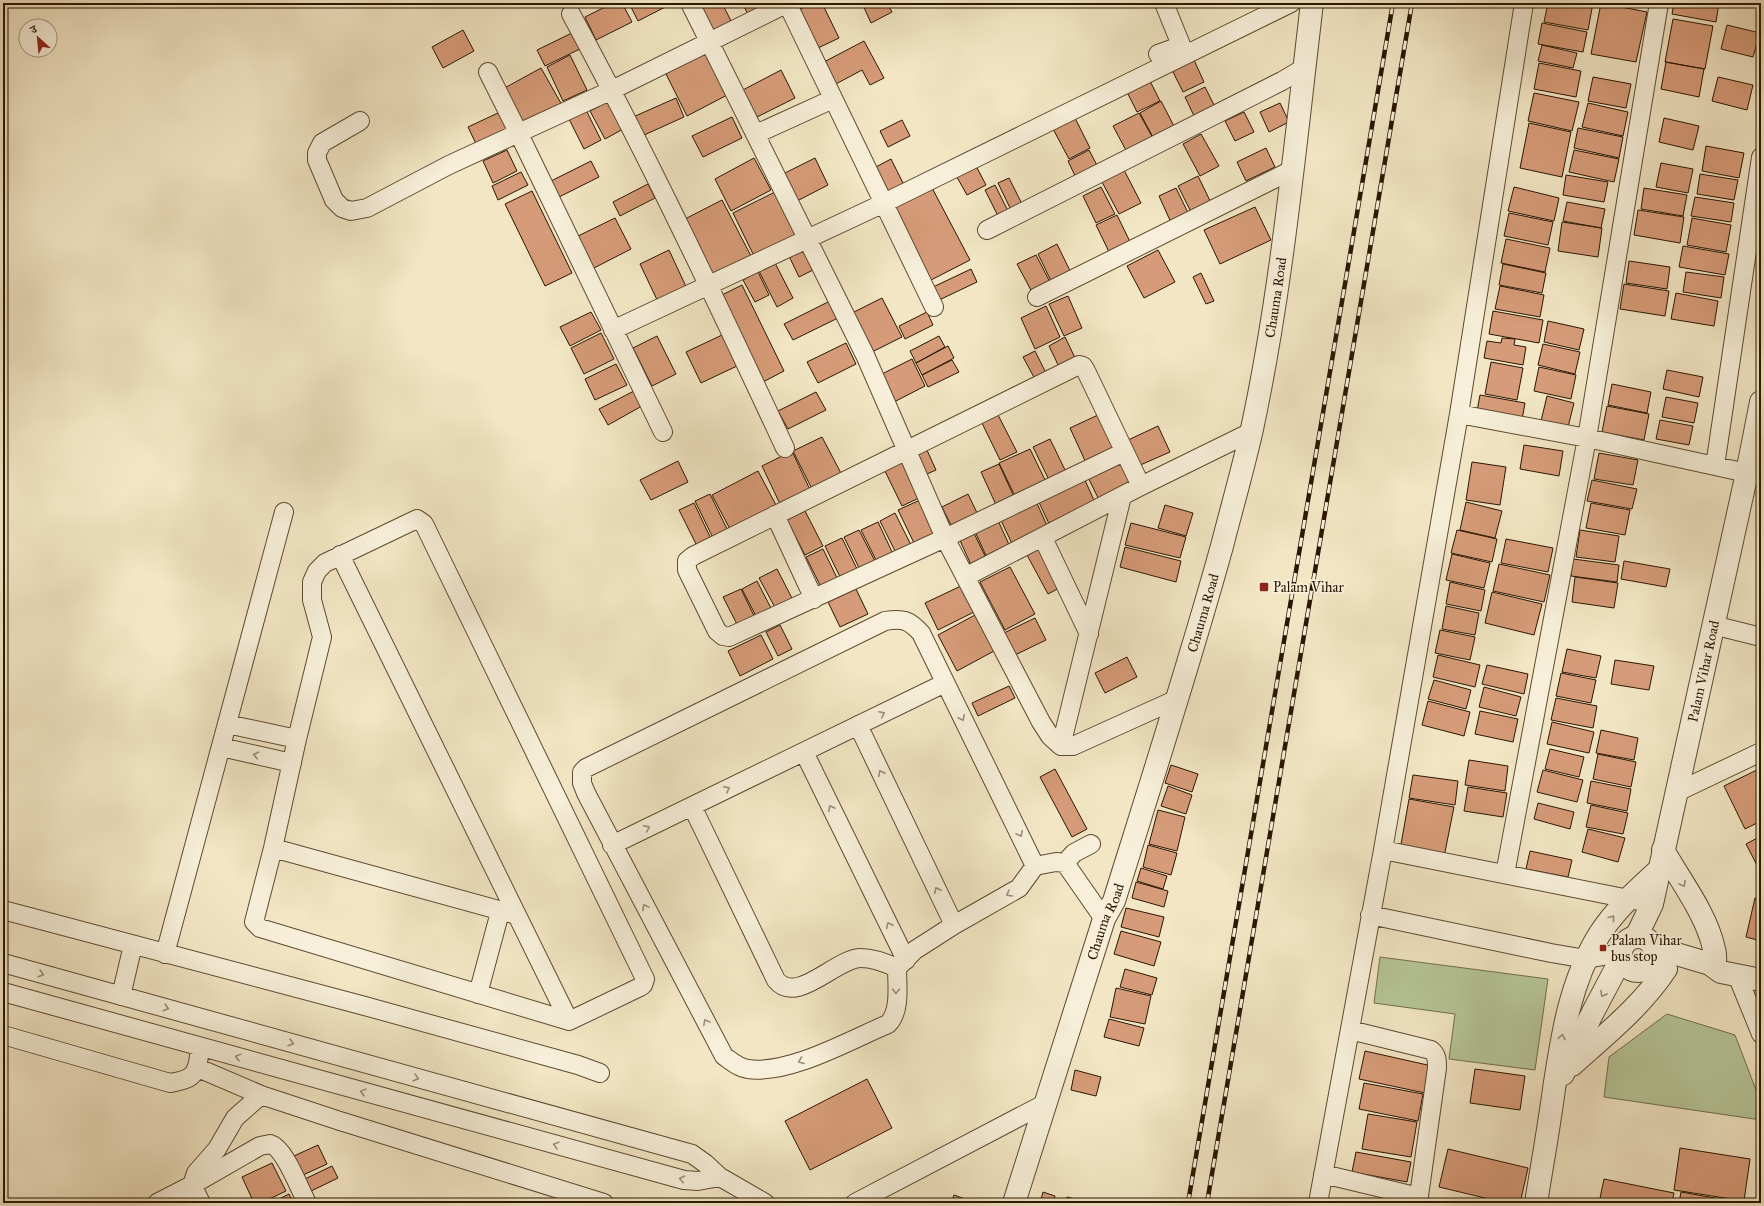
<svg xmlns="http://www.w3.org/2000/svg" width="1764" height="1206" font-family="'IM FELL Great Primer','Noto Serif Devanagari',serif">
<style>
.green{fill:#b6c697;stroke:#706e4c}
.building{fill:#d69b78;stroke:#2b1602}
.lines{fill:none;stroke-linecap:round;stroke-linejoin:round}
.minor-casing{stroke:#5d4a32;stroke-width:20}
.tertiary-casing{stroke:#5d4a32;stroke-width:24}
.minor{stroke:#f7efd9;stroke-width:18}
.tertiary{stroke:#f7efd9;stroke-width:22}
.rail-casing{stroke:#2b1602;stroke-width:4.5}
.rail{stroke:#f7efd9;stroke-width:3;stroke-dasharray:9;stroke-linecap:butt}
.oneway{stroke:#9b8d78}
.poi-dot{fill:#8f2418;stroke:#f7efd9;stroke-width:1.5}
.labels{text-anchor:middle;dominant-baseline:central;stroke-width:3.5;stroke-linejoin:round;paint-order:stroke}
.street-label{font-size:14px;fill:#2b1602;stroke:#f7efd9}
.poi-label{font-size:14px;fill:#2b1602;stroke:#f7efd9;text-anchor:start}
</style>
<rect width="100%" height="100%" fill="#f2e6c4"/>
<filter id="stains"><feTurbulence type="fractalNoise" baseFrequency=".005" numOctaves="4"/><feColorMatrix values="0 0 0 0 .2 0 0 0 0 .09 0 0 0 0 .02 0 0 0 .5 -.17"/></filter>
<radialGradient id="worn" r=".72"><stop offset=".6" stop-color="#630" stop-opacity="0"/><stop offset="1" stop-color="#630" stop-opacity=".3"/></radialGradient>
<path class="green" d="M1380,957L1548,979L1535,1070L1449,1059L1455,1014L1374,1003Z
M1667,1014L1735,1035L1761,1103V1120L1604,1097L1609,1057Z"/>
<path class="building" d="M613,3H622L632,22L596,40L585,17Z
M634,3H673L638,21L630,5Z
M697,3H722L732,23L712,33Z
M742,3H776L749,16Z
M813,3H822L839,38L816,49L798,10Z
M862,3H887L892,12L871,23Z
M1548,3H1593L1588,30L1544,22Z
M1601,3L1647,12L1636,62L1591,54Z
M1674,3H1719L1716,22L1672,14Z
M1673,19L1713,26L1705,69L1665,62Z
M1542,23L1587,32L1583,52L1538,44Z
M1727,25L1760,33L1753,57L1721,49Z
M463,30L474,51L443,68L432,47Z
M574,32L582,48L545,66L537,50Z
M864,41L884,78L870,85L862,70L834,85L822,63Z
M1542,45L1577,53L1573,68L1538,61Z
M709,50L731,93L687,116L665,72Z
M570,55L587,90L563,101L547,67Z
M1194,60L1204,82L1183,92L1172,70Z
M1666,62L1704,69L1699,97L1661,89Z
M1539,63L1581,71L1576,97L1534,89Z
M541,68L562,105L522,127L501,90Z
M781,70L795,98L755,118L741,91Z
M1593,77L1631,84L1626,108L1588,101Z
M1718,77L1753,85L1747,110L1712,101Z
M1149,79L1160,101L1137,112L1126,90Z
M1205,87L1216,109L1196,120L1185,97Z
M1534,93L1579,102L1572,131L1528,121Z
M676,98L684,117L642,136L633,117Z
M611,100L625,128L605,139L590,111Z
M1161,101L1176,130L1155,141L1140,113Z
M1280,103L1289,122L1269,132L1260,112Z
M1588,103L1628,112L1623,136L1582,127Z
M586,110L601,140L584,149L569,119Z
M500,112L509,133L478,148L468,127Z
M1244,112L1254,132L1235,141L1225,121Z
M1139,113L1154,140L1128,154L1113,126Z
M1074,116L1090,148L1069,159L1052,127Z
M732,117L742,138L703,157L692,136Z
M1664,118L1699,126L1693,150L1659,142Z
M902,120L910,136L888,147L880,131Z
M1529,123L1571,132L1562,177L1520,168Z
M1578,128L1623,137L1619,158L1574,148Z
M1201,134L1219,166L1200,176L1183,144Z
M1706,146L1744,153L1739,178L1702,171Z
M1266,148L1275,167L1246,181L1237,162Z
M507,150L517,171L493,183L483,161Z
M1089,150L1099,169L1077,180L1068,161Z
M1574,150L1619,159L1614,182L1569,172Z
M754,158L771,190L731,211L715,179Z
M815,158L828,185L797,201L783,174Z
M891,159L904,185L887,193L874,168Z
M591,161L599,177L559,197L551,181Z
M974,162L986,185L967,195L954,172Z
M1661,163L1693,169L1688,193L1656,187Z
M1124,170L1141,203L1119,214L1102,182Z
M521,172L528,185L498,200L492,186Z
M1700,174L1738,180L1734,200L1697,194Z
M1566,175L1608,182L1604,202L1563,195Z
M1198,176L1214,209L1194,218L1178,186Z
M1009,178L1022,204L1011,210L998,183Z
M648,184L655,198L620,216L613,202Z
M995,185L1008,211L998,216L985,190Z
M931,186L970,260L931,280L893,206Z
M1101,187L1115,214L1096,223L1083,196Z
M1514,187L1559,198L1554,221L1508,211Z
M1176,188L1191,219L1173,227L1159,196Z
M1644,188L1687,195L1683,216L1641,209Z
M532,191L572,273L545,286L505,204Z
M775,192L797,238L755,258L733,213Z
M1695,197L1734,203L1731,222L1691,216Z
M722,200L752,258L713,278L683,220Z
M1567,202L1605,209L1601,228L1563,221Z
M1255,207L1271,240L1220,264L1204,230Z
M1638,210L1684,217L1680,243L1634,235Z
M1509,213L1553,222L1548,245L1504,236Z
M1117,215L1133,248L1112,258L1096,225Z
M615,218L631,249L592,269L576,237Z
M1692,218L1731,225L1726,252L1687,245Z
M1562,222L1602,228L1598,257L1558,251Z
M1506,239L1550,248L1545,272L1501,263Z
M1057,244L1072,275L1053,285L1038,254Z
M804,246L815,269L799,277L788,254Z
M1683,246L1729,254L1725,275L1679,267Z
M669,250L689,293L660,306L640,264Z
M1158,250L1175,282L1144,298L1127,266Z
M1036,255L1051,284L1033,294L1017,264Z
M1629,261L1670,267L1667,289L1626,283Z
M775,263L793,298L777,307L759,271Z
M1503,264L1546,273L1542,293L1499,285Z
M971,269L977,282L937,301L931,288Z
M758,272L769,295L755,302L743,280Z
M1686,272L1724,277L1721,298L1683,292Z
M1201,273L1214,301L1206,304L1193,277Z
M1624,284L1669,291L1665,316L1620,309Z
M742,285L784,371L763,382L720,296Z
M1500,286L1544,295L1540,317L1495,309Z
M1676,293L1718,301L1714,326L1671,319Z
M1068,296L1082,328L1064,336L1049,304Z
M882,298L902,337L872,352L852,313Z
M830,301L838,318L793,340L784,324Z
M1046,306L1060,337L1035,349L1021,318Z
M1493,311L1543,320L1539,343L1489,334Z
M591,312L601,330L570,346L560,327Z
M927,312L933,325L905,339L899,326Z
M1548,321L1584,329L1579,350L1544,342Z
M601,333L614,359L584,374L571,348Z
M722,335L737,366L701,383L686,352Z
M657,336L676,374L652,386L633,348Z
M939,336L945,347L916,363L910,351Z
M1065,337L1078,364L1062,373L1049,346Z
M1502,338L1515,339L1514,345L1526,347L1523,365L1484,358L1487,341L1501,343Z
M846,343L856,364L818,383L807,362Z
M1543,344L1580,352L1575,374L1538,365Z
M948,346L954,358L922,375L916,363Z
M1035,351L1047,375L1036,381L1023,357Z
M912,359L925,386L894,402L880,375Z
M952,360L959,372L928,387L922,375Z
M1491,362L1523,368L1517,400L1485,394Z
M616,364L627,385L595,400L585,379Z
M1539,367L1576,375L1571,399L1534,391Z
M1667,370L1703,377L1699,397L1663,389Z
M1612,384L1651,392L1647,413L1608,405Z
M634,391L642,406L608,425L599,409Z
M816,392L826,410L788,429L778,411Z
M1480,395L1525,403L1522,420L1477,411Z
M1547,396L1574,403L1568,427L1541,421Z
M1666,397L1698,403L1694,423L1662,417Z
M1607,406L1649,414L1644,440L1602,432Z
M997,413L1017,452L1000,460L981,421Z
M1098,415L1115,451L1087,465L1070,428Z
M1660,420L1693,426L1689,445L1656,439Z
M1158,426L1170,452L1138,466L1126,441Z
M822,437L843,477L813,491L793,451Z
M1050,439L1066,472L1049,480L1033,447Z
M1524,445L1563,451L1559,476L1520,469Z
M926,448L936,470L927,474L916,452Z
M1030,449L1047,484L1016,498L999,463Z
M792,451L811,492L781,506L762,466Z
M1599,453L1638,460L1633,485L1594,479Z
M1120,459L1133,486L1100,502L1087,475Z
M678,461L688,482L651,500L640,480Z
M901,461L919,498L902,506L884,469Z
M1472,462L1506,467L1500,505L1466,500Z
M999,464L1015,499L997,507L981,472Z
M758,471L777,507L731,531L712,495Z
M1084,478L1097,507L1051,528L1038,500Z
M1592,480L1637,489L1632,509L1587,501Z
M710,494L729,533L714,540L695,501Z
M968,494L979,517L953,529L942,507Z
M1035,499L1049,530L1014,548L999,516Z
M920,500L937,535L915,545L898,510Z
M1466,502L1502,511L1495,538L1460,530Z
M694,503L712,541L698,548L679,510Z
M1591,503L1630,510L1625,535L1586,528Z
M1165,505L1193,513L1186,536L1158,528Z
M805,511L823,546L805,555L787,520Z
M895,513L911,545L896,553L880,521Z
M996,516L1011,549L988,560L973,527Z
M878,522L894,556L878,564L861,530Z
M1131,523L1186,537L1180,558L1125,545Z
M972,529L987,560L972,567L958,536Z
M859,530L877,565L861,572L844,537Z
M1457,530L1497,539L1492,562L1451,553Z
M1580,530L1619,536L1615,562L1576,557Z
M842,538L859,573L842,581L825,546Z
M1506,539L1553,548L1548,572L1501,563Z
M1044,546L1065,585L1048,594L1027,555Z
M1125,547L1181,561L1176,582L1120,567Z
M823,549L839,582L822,589L806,557Z
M1452,554L1490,563L1484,588L1446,580Z
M1573,559L1619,565L1617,582L1571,576Z
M1624,561L1670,569L1666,587L1621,579Z
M1499,564L1550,575L1544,602L1493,591Z
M1010,567L1035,614L1005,630L980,582Z
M777,569L795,604L778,613L759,578Z
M1575,577L1618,583L1614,608L1572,602Z
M757,581L774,614L759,622L742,589Z
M1450,582L1485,590L1481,611L1446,604Z
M963,585L976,611L938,630L925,603Z
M741,589L757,622L740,630L723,597Z
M856,589L868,614L840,627L828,602Z
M1492,592L1542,604L1534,635L1485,623Z
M1446,606L1479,613L1475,635L1442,629Z
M975,615L994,651L957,671L938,635Z
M1035,618L1046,640L1015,655L1004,633Z
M780,625L792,649L778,656L766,632Z
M1440,630L1475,637L1470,660L1435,653Z
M761,635L773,659L740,676L728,651Z
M1567,649L1601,656L1596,678L1562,672Z
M1438,655L1480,665L1475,687L1433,677Z
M1127,657L1137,677L1105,693L1095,673Z
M1615,660L1654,666L1649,690L1611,684Z
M1487,665L1528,674L1524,694L1482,684Z
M1561,673L1596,680L1591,703L1556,696Z
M1434,680L1471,690L1466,709L1428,699Z
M1009,686L1015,698L978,716L972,703Z
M1484,687L1521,697L1516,716L1479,707Z
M1556,698L1597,706L1593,728L1551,720Z
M1428,701L1470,712L1464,736L1422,725Z
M1480,711L1518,719L1513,742L1475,734Z
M1552,722L1594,732L1589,753L1547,744Z
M1601,730L1638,738L1634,760L1596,753Z
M1550,749L1584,757L1579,777L1545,769Z
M1598,754L1636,762L1631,787L1593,779Z
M1469,760L1508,766L1505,791L1465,785Z
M1171,765L1198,774L1192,792L1165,783Z
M1761,768V821L1745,829L1724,786Z
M1055,769L1087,829L1072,837L1040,777Z
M1543,770L1583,780L1577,802L1537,792Z
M1413,775L1458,781L1455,805L1409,798Z
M1591,781L1631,789L1627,811L1587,803Z
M1168,786L1192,795L1186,814L1161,806Z
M1468,787L1507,793L1503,817L1464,811Z
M1409,799L1454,807L1444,857L1400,850Z
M1538,803L1574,812L1570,829L1534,819Z
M1591,805L1628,813L1623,834L1586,827Z
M1158,810L1185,817L1177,851L1149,844Z
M1588,829L1625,838L1618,862L1582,852Z
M1761,836V873L1746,844Z
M1148,845L1177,853L1171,875L1143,867Z
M1530,851L1572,860L1568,877L1526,869Z
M1141,868L1167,876L1163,889L1137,881Z
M1136,882L1168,891L1164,907L1132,898Z
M1755,898L1761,900V941L1746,937Z
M1126,908L1164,917L1159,937L1121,927Z
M1121,931L1161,942L1154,966L1114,954Z
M1125,969L1157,978L1152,995L1120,987Z
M1116,988L1151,996L1145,1024L1110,1017Z
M1109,1019L1144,1028L1139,1046L1104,1037Z
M1365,1051L1432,1066L1425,1093L1359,1079Z
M1475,1069L1525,1076L1520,1110L1470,1103Z
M1075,1070L1101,1077L1096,1096L1071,1090Z
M867,1079L892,1128L810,1170L785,1121Z
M1364,1083L1423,1094L1418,1121L1359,1109Z
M1368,1114L1417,1122L1411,1157L1362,1149Z
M318,1145L327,1164L303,1175L294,1156Z
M1680,1148L1750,1159L1744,1201L1674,1190Z
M1448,1149L1528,1168L1520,1203H1506L1439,1187Z
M1356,1152L1411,1162L1407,1182L1352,1172Z
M272,1163L286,1191L261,1203H254L242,1177Z
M332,1166L338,1178L311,1191L305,1179Z
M1604,1179L1674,1193L1672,1203H1599Z
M1043,1192L1055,1196L1053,1203H1040Z
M1681,1192L1743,1203H1679Z
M289,1194L293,1203H271Z
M954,1195L976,1203H951Z
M1067,1197L1090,1203H1066Z"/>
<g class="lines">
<g class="minor-casing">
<path id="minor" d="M690,3L865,355L945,538L1041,722L1050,736L1061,746H1073L1177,699
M787,3L934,307
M1164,3L1181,45
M571,14C648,156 717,302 785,448
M1158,54L1172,49L1175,51L1179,58
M488,72L519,134L663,432
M360,121L322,143L317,153V160L334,200L342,208L351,211L367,208L449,165L612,90L788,3
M756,134L833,99
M987,230L1282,81L1304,68
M1037,297L1292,170
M613,330L884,203L1291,3
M1459,414L1587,438L1747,473
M1124,452L945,538L729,637L723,636L717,631L687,570V561L693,556L1079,365L1083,366L1086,371L1141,486
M1715,466L1761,157
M775,515L814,599
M417,519L424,524L645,979L643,985L640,987L569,1021L260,928L254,922L273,848L297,739L322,637L312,600V582L317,571L325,563Z
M1043,538L1089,634
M340,555L569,1021
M965,577L1141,486L1251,432
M1713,625L1761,637
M227,724L297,739
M858,725L954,925
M1061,746L1122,496
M221,747L292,763
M804,752L906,960
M1677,792L1761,752
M692,806L776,980C797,1006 836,958 861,958C873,958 886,963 897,968
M612,845L945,683
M273,848L517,915
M1383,850L1639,901
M1065,863L1104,919
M1065,863L1074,853L1091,844
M1035,866L921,633C909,620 903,618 885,621L586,768L582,772V783L586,793L724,1056C731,1061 739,1068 748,1069C789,1075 850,1040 888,1024C901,1011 897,985 897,968L915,950L954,925L1019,888L1035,866L1056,862L1065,863
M1505,874L1587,438L1659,3
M3,910L361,1005L578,1065L600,1073
M1370,915L1551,953L1586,959L1621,953
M165,954L284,512
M3,963L692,1154L706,1164L720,1177L765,1203
M1737,975L1761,1034
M3,992L684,1180L698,1181L720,1177
M478,994L500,912
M121,996L133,945
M1350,1030L1431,1050C1437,1055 1437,1060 1437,1068L1418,1203
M3,1035L170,1083C189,1080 197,1077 199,1056
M198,1068L261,1095L340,1121L604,1203
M1323,1174L1419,1197
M157,1203L192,1185L260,1146L270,1144C285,1148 299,1188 307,1203
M201,1203L192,1185L196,1173L217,1149L235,1118L261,1095
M855,1203L1046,1103
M1318,1203L1383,850L1459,414L1524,3"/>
</g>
<g class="tertiary-casing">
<g id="tertiary">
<path d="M1663,850C1680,880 1707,915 1714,949C1716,954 1715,961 1715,967"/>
<path id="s1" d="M1636,937L1652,904L1747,473L1761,402"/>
<circle cx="1638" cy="954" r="17"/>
<path d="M1653,947L1710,964L1721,972L1761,980"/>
<path d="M1572,1065C1605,1035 1641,1007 1666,969"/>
<path d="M1563,1074L1593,1012L1621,959"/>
<path id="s2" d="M1014,1203L1104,919L1114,901C1151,783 1189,665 1222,546C1232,507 1243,469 1252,429C1282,289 1295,145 1312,3"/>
<path d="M1536,1203C1542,1165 1549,1127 1554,1089C1562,1036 1570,982 1599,935C1615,910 1637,890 1659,870"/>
</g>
</g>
<use href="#minor" class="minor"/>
<use href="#tertiary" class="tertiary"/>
<g class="rail-casing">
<path id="rail" d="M1188,1203L1393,3
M1207,1203L1412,3"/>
</g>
<use href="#rail" class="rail"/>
</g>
<defs><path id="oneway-chevron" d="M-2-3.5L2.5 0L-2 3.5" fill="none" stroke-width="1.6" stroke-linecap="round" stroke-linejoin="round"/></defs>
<g class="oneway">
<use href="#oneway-chevron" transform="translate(882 714) rotate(-26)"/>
<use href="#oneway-chevron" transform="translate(962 718) rotate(64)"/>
<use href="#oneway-chevron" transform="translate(256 755) rotate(-168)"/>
<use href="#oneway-chevron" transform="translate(881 773) rotate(-116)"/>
<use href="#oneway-chevron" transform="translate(727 789) rotate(-26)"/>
<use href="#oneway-chevron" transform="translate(831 808) rotate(-116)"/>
<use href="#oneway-chevron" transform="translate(647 828) rotate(-26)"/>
<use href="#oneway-chevron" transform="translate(1020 834) rotate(64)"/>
<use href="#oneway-chevron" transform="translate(1683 884) rotate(60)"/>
<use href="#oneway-chevron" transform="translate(937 890) rotate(-116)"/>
<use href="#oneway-chevron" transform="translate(1009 894) rotate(150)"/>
<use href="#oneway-chevron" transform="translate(645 907) rotate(-118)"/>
<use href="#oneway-chevron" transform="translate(1612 918) rotate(-52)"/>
<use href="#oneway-chevron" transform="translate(889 925) rotate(-116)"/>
<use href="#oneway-chevron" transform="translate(41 974) rotate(16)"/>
<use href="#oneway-chevron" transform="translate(896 991) rotate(91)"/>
<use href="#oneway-chevron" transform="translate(1603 994) rotate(119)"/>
<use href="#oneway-chevron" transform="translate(166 1008) rotate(16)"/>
<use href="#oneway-chevron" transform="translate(706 1022) rotate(-118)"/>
<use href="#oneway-chevron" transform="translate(1562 1037) rotate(-79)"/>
<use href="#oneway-chevron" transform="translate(291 1043) rotate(16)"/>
<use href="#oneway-chevron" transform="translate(238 1057) rotate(-165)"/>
<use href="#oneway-chevron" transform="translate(801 1061) rotate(159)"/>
<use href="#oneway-chevron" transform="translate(416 1078) rotate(16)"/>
<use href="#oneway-chevron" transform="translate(363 1092) rotate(-165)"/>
<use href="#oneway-chevron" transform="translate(556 1145) rotate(-165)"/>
<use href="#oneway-chevron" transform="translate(682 1179) rotate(-168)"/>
</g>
<g class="poi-dot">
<rect x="1259" y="582" width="10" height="10" rx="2"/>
<rect x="1599" y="944" width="8" height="8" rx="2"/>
</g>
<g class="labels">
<g class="street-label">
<text stroke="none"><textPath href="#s2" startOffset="944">Chauma Road</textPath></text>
<text stroke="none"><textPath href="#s2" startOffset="620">Chauma Road</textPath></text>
<text stroke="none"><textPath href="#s1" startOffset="275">Palam Vihar Road</textPath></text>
<text stroke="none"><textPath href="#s2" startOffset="296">Chauma Road</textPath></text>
</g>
<g class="poi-label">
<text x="1273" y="587">Palam Vihar</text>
<text x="1611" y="940">Palam Vihar<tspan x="1611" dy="16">bus stop</tspan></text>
</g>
</g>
<rect width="1764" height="1206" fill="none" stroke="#f2e6c4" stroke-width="16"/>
<rect x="4" y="4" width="1756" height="1198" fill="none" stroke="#2b1602" stroke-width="2"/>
<rect x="8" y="8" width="1748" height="1190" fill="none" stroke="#2b1602"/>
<g transform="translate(38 38) rotate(333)"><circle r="19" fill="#f7efd9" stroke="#a59883"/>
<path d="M0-3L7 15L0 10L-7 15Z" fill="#8f2418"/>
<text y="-6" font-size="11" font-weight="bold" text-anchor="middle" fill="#2b1602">उ</text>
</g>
<rect width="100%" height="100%" filter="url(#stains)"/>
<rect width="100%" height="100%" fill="url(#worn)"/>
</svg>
